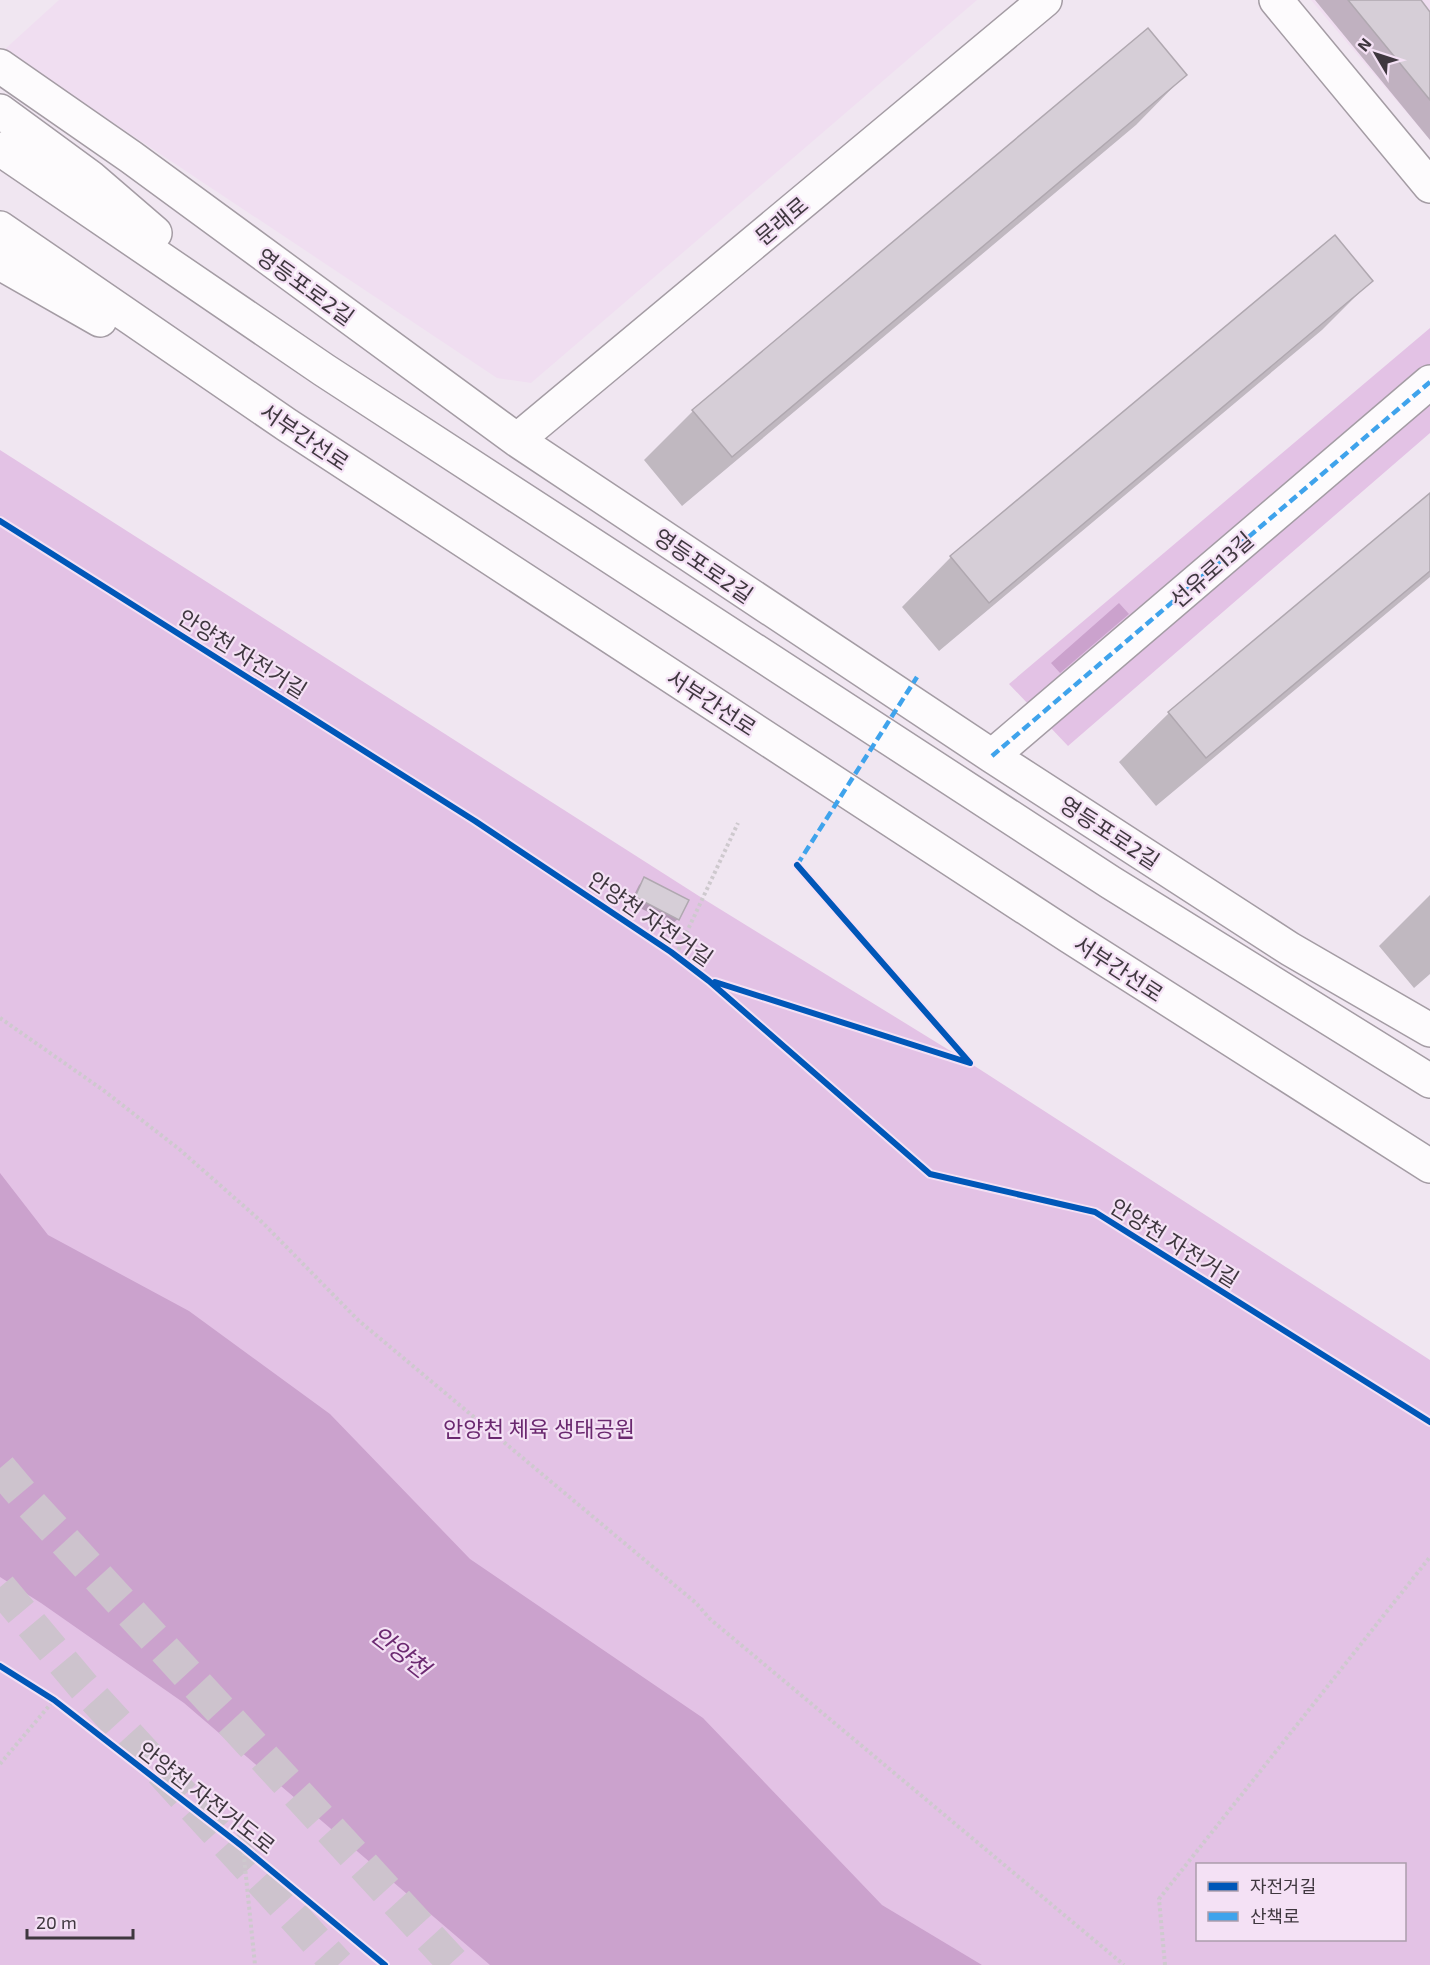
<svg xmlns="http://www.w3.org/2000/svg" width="1430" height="1965" font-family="'Exo 2','Noto Sans KR',sans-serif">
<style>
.built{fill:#f0def1}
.green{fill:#e3c2e5;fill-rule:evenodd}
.water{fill:#cba2cd}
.shadow{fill:#0003}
.building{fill:#d6ced7;stroke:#b0a8b0;stroke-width:1.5}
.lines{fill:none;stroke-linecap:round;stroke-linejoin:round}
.highway-tunnel{stroke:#cdc3cd;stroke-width:33;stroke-dasharray:33 16;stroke-linecap:butt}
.minor-casing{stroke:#a49ca4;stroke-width:36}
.major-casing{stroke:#a49ca4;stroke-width:36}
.path{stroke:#cec9ce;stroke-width:4;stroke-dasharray:3 3;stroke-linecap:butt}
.minor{stroke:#fdfbfd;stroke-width:33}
.major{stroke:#fdfbfd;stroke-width:33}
.quiet{stroke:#3fa3ec;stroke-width:4.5;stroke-dasharray:9 4.5;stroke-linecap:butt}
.cycleway-casing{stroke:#f4e1f5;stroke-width:10}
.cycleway{stroke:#0057b8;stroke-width:6}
.labels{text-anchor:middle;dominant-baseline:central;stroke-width:4.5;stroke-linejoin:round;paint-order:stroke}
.street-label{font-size:22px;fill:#3f373f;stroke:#f4e1f5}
.park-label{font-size:22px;fill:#6a286f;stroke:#f4e1f5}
.water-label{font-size:24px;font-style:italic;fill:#6c2a71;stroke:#f4e1f5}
</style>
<rect width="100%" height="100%" fill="#f0e6f1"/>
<path class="built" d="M59,0H977L531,383L497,378L4,50Z
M1311,0H1430V140Z"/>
<path class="green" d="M1430,328V433L1068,746L1009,684Z
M0,450L702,898L970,1063L1430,1360V1965H0ZM1198,1864H1404V1940H1198Z"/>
<path class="water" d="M1119,603L1129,614L1060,673L1051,663Z
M0,1173L48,1235L189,1311L330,1414L470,1559L703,1718L882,1905L982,1965H490L184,1703L41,1603L0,1577Z"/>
<path class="shadow" d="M1315,0H1419L1430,14V140Z
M1185,75L1136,125L682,506L644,460L693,411Z
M1371,281L1322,330L939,651L902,607L951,557Z
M1430,495V577L1156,806L1119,762L1169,713Z
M645,879L678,919L672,924L630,903L639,885Z
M1430,895V974L1414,988L1379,946Z"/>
<path class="building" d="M1348,0H1421L1430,12V100Z
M1148,28L1187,75L732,457L692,410Z
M1335,235L1373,281L989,603L950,556Z
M1430,493V571L1206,758L1168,712Z
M644,877L689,900L679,920L635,897Z"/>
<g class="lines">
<path class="highway-tunnel" d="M0,1468L28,1501L455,1965
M0,1587L84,1687L338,1965"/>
<g class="minor-casing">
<path id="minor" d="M1276,0L1430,186
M0,66L131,157L517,440L992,756L1290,949L1430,1030
M517,440L1045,0
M992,756L1430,382"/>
</g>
<g class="major-casing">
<path id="major" d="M0,111L90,177L155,233
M0,149L324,370L1110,882L1430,1081
M0,228L287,425L1069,936L1430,1166
M0,263L100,320"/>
</g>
<path class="path" d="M676,955L738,823
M0,1018L103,1090L179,1149L263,1223L358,1320L696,1603L710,1619L1124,1965
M0,1764L54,1700
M243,1847L255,1965
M1165,1965L1159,1899L1430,1557"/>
<use href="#minor" class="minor"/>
<use href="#major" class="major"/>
<path class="quiet" d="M992,756L1430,382
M797,865L917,677"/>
<g class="cycleway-casing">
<path id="cycleway" d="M0,521L475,821L671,952L709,981L930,1174L1095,1212L1430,1422
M715,982L970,1063L797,865
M0,1666L54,1700L243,1847L385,1965"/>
</g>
<use href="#cycleway" class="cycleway"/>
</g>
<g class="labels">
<g class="street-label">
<text transform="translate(781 220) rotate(-40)">문래로</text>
<text transform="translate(306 286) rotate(36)">영등포로2길</text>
<text transform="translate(305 436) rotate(34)">서부간선로</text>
<text transform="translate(704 565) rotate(34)">영등포로2길</text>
<text transform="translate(1211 569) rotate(-41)">선유로13길</text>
<text transform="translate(243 653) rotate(32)">안양천 자전거길</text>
<text transform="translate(712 702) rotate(33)">서부간선로</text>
<text transform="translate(1110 832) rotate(33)">영등포로2길</text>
<text transform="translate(651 918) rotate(35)">안양천 자전거길</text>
<text transform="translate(1119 968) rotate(33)">서부간선로</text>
<text transform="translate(1175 1242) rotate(32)">안양천 자전거길</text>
<text transform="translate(207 1797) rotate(38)">안양천 자전거도로</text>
</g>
<g class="park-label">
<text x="539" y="1428">안양천 체육 생태공원</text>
</g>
<g class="water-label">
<text transform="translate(401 1651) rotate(38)">안양천</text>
</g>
</g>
<rect x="1196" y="1863" width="210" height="78" fill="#f4e1f5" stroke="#ac9dac" stroke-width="1.5"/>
<rect x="1208" y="1882" width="30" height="9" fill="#0057b8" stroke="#ac9dac" stroke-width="1.5"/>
<text x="1250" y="1893" font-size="18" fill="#3f373f">자전거길</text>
<rect x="1208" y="1912" width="30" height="9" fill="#3fa3ec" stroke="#ac9dac" stroke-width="1.5"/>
<text x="1250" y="1923" font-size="18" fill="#3f373f">산책로</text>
<g transform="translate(1376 54) rotate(309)" stroke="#f4e1f5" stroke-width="4.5" paint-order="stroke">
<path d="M0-4.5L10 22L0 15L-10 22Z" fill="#3f373f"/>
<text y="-9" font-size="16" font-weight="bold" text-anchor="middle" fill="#3f373f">N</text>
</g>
<path d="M27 1929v9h106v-9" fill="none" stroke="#3f373f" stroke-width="3"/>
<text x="36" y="1929" font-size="18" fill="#3f373f" stroke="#f4e1f5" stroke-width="4.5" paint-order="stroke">20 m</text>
</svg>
